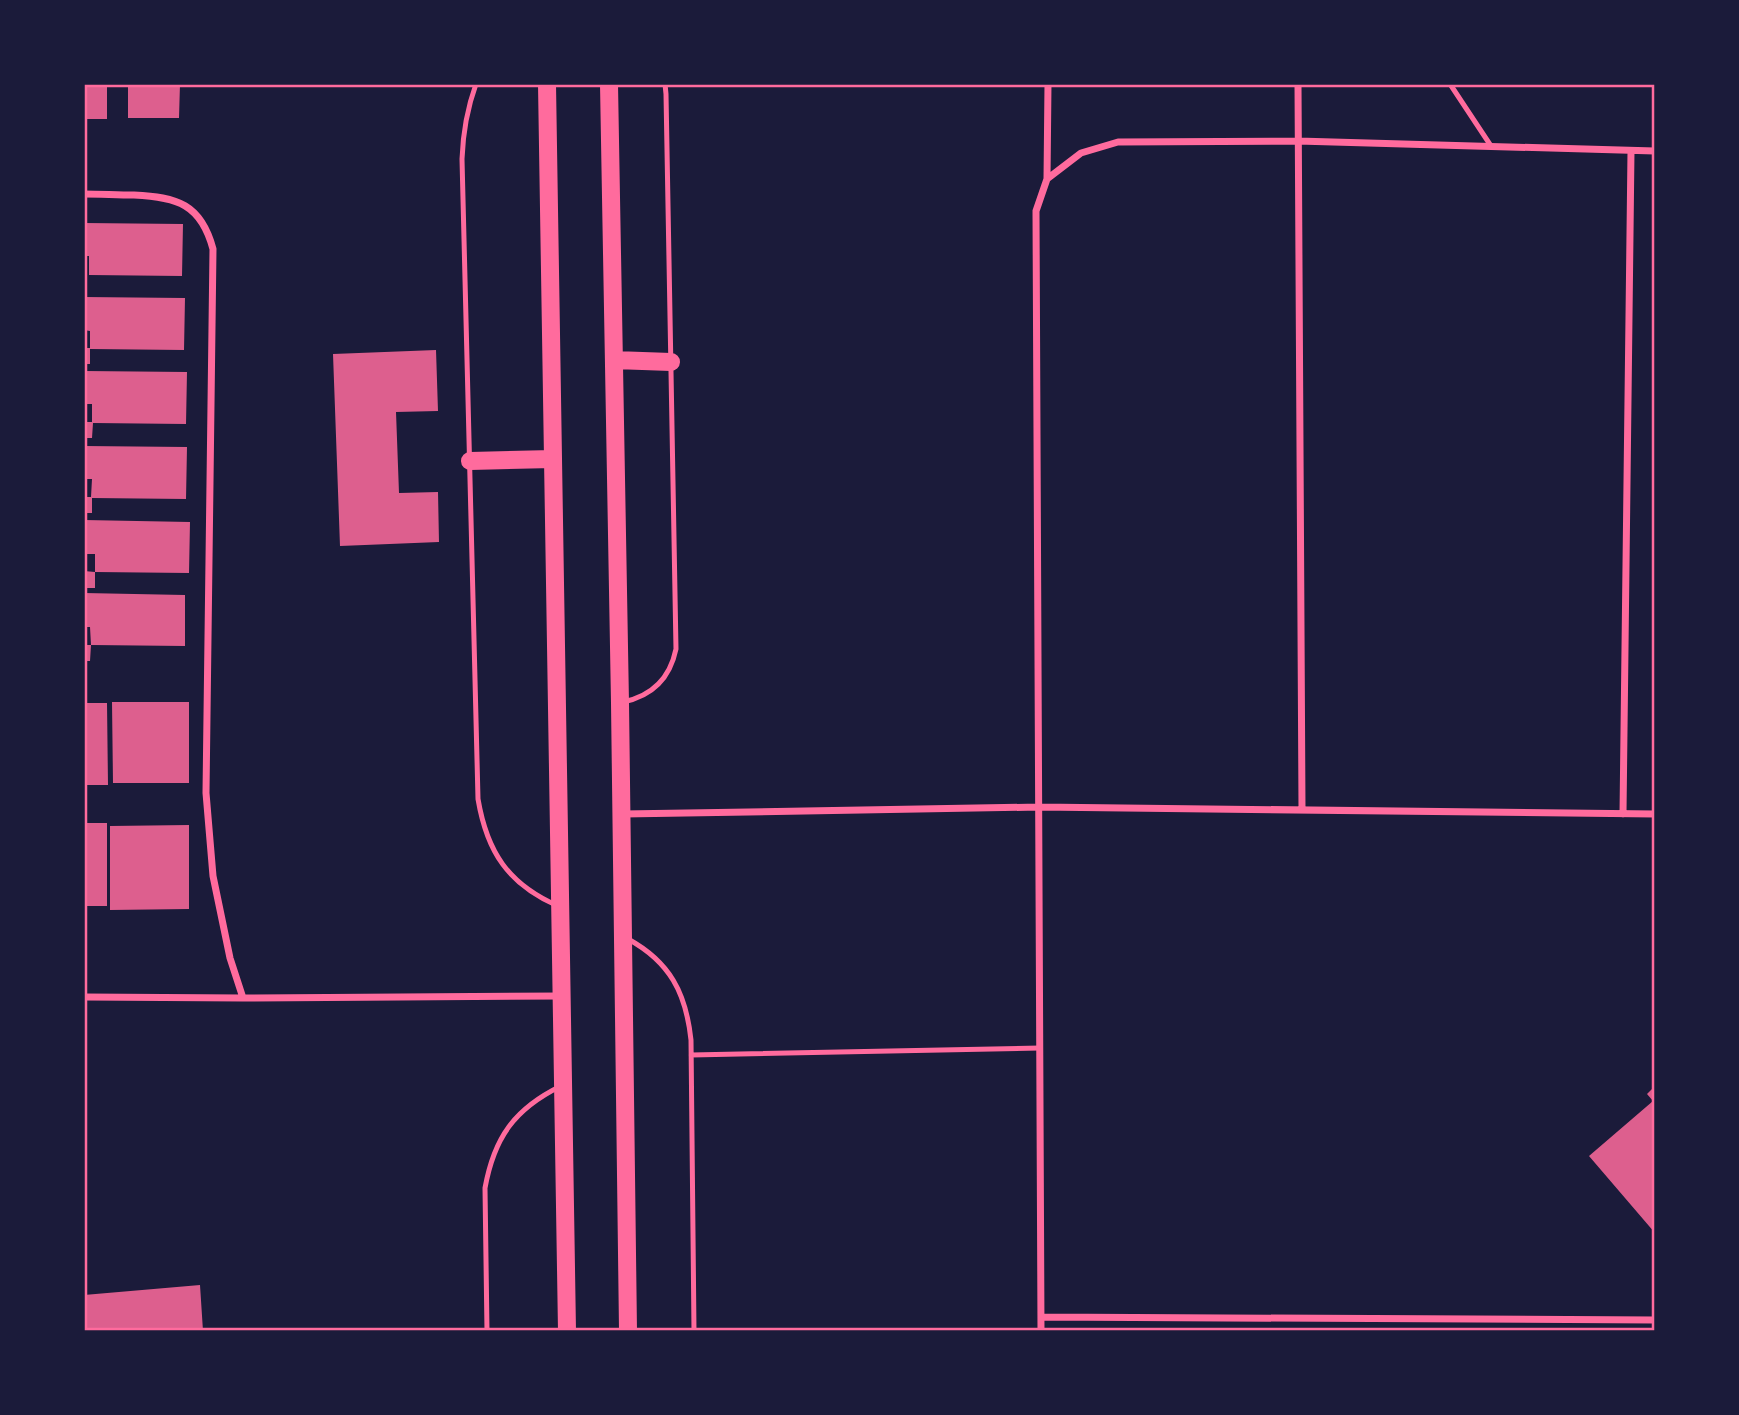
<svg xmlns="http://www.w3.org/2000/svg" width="1739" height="1415" font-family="Lato,sans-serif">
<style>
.building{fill:#dd5f8e}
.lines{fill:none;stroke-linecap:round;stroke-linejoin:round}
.service{stroke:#ff6b9d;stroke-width:5}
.minor{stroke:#ff6b9d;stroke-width:7}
.primary{stroke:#ff6b9d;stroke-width:18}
.neatline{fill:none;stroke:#ff6b9d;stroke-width:2.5}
</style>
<rect width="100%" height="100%" fill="#1b1b3a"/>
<path class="building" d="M84,84H107V119H84Z
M128,84H180L179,118H128Z
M84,223L183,224L182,276L89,275V256H84Z
M84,297L185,298L184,350L90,349V364H84V348H90V331L84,330Z
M436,350L438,411L396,412L399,493L438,492L439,542L340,546L333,354Z
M84,371L187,372L186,424L93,423L92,438H84V422H92V404H84Z
M84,446L187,447L186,499L92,498V513H84V497H91L92,479H84Z
M84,520L190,522L189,573L95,572V588H84V571L95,572V554H84Z
M84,593L185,595V646L91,645L90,661H84V645H91L90,627H84Z
M112,702H189V783H113Z
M84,703H107L108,785H84Z
M84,823H107V906H84Z
M189,825V909L110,910V826Z
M1655,1086V1233L1589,1156L1653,1101L1647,1094Z
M200,1285L203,1331H84V1295Z"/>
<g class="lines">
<path class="service" d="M476,84C467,109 463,132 462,159L478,799C487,852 508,884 558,906
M1450,84L1491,146
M623,702C652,696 670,678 676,649L666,94L665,84
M628,939C670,962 686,993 691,1040L694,1331
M691,1055L1040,1048
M487,1331L485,1188C494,1138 514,1109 561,1086"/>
<path class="minor" d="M1298,84L1302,810
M1047,179L1048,84
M84,194C101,194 117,195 134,195C177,197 201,204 213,249L206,793L213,876L230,958L243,998
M623,814L1039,807L1655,814
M1623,814L1631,151
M84,997L243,998L561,996
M1041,1317L1655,1320
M1041,1331L1036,211L1047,179L1081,153L1118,142L1298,141L1655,151"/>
<path class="primary" d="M547,84L567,1331
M609,84L620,703L628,1331
M614,360L671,362
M470,461L553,459"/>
</g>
<rect width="1739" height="1415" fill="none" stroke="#1b1b3a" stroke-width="172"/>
<rect x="86" y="86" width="1567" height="1243" class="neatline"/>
</svg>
